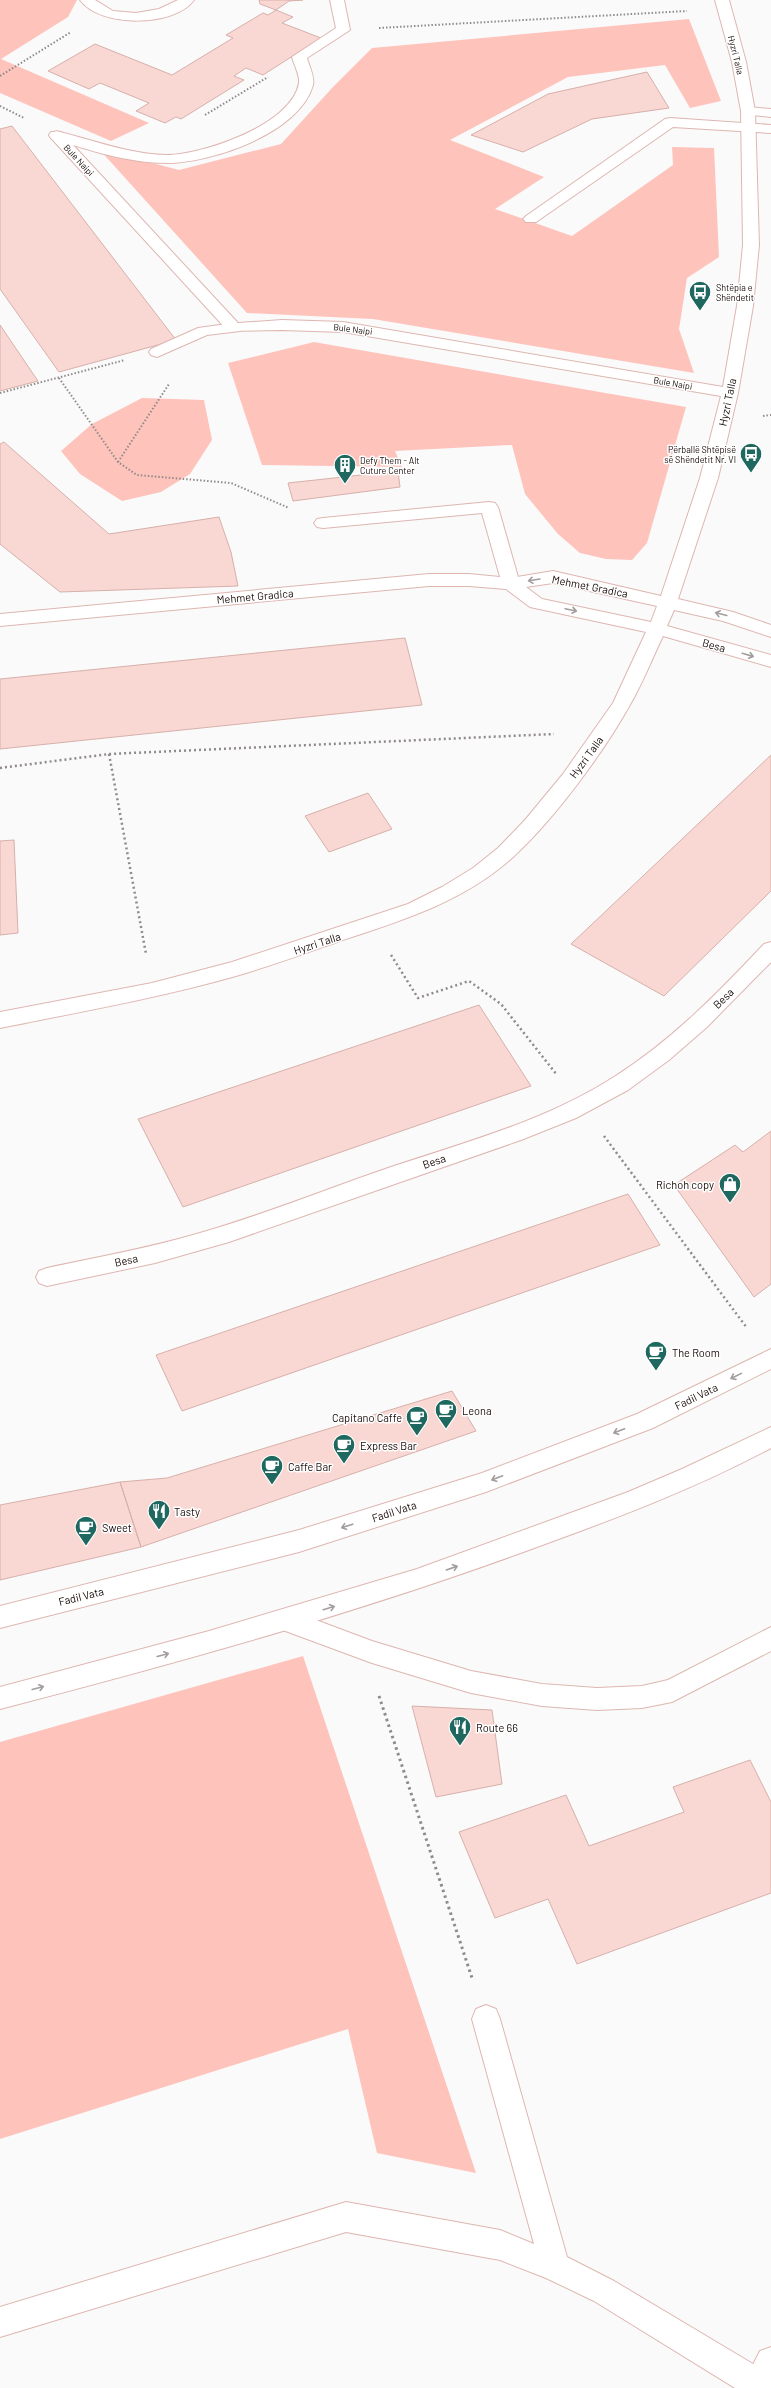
<svg xmlns="http://www.w3.org/2000/svg" width="771" height="2388" font-family="Barlow,sans-serif">
<style>
.green{fill:#fec3bb}
.building{fill:#f9d7d2;stroke:#d7b0ab}
.lines{fill:none;stroke-linecap:round;stroke-linejoin:round}
.lane-casing{stroke:#deb6b1;stroke-width:2}
.street-casing{stroke:#deb6b1;stroke-width:2}
.secondary-casing{stroke:#deb6b1;stroke-width:2}
.path-far2{stroke:#908a89;stroke-width:2;stroke-dasharray:1.5 2;stroke-linecap:butt}
.path-far1{stroke:#908a89;stroke-width:2.5;stroke-dasharray:2 3;stroke-linecap:butt}
.path{stroke:#908a89;stroke-width:3;stroke-dasharray:2.5 3.5;stroke-linecap:butt}
.lane{fill:#fff;fill-rule:evenodd}
.street{fill:#fff;fill-rule:evenodd}
.secondary{fill:#fff;fill-rule:evenodd}
.oneway{stroke:#a39e9d}
.labels{text-anchor:middle;dominant-baseline:central;stroke-width:3;stroke-linejoin:round;paint-order:stroke}
.far-street-label{font-size:9px;fill:#190c0a;stroke:#fff}
.far-poi-label{font-size:9px;fill:#190c0a;stroke:#fff;text-anchor:start}
.street-label{font-size:11px;fill:#190c0a;stroke:#fff}
.poi-label{font-size:11px;fill:#190c0a;stroke:#fff;text-anchor:start}
</style>
<rect width="100%" height="100%" fill="#fafafa"/>
<path class="green" d="M0,0H77L68,17L1,59L149,123L111,141L0,93Z
M689,19L721,101L690,108L665,65L568,77L450,140L544,177L495,209L572,236L673,165L672,147L714,148L719,257L687,278L679,329L694,373L373,319L247,313L99,149L179,170L281,144L333,87L372,48Z
M314,342L686,407L647,543L632,560L606,559L580,553L558,534L525,494L512,445L395,451L402,467L262,465L228,363Z
M142,398L204,400L212,440L190,474L161,492L122,501L80,474L61,451L92,424Z
M303,1656L476,2173L377,2153L348,2029L0,2139V1742Z"/>
<path class="building" d="M259,0H303L289,1L276,10L260,4Z
M276,10L293,17L282,23L321,38L263,75L246,68L234,76L244,80L181,119L176,117L165,123L136,111L149,103L100,83L89,89L48,71L95,44L172,75L233,38L226,35L263,13L268,15Z
M647,72L669,108L592,119L523,152L471,135L548,94Z
M12,126L176,340L59,372L0,289V129Z
M0,325L38,381L0,391Z
M4,442L109,534L219,517L231,552L238,586L60,592L0,544V444Z
M398,471L400,487L293,501L288,483Z
M405,638L422,705L0,749V679Z
M771,755V891L664,996L571,944Z
M368,793L392,829L329,852L305,816Z
M14,840L18,933L0,935V841Z
M479,1005L531,1086L183,1207L138,1119Z
M771,1131V1284L754,1297L674,1185L735,1145L743,1152Z
M628,1194L660,1245L182,1411L156,1355Z
M452,1391L476,1431L141,1547L120,1482L167,1478Z
M120,1482L141,1547L0,1580V1505Z
M412,1706L492,1710L502,1784L436,1797Z
M750,1760L771,1802V1893L577,1964L548,1899L495,1918L459,1832L566,1795L589,1846L684,1812L673,1787Z"/>
<g class="lines">
<g class="lane-casing">
<path id="lane" d="M80,0H95L113,11L136,13L159,9L178,0H194C175,27 100,28 80,0Z
M330,0H344L350,30L307,58C309,66 315,77 313,85C300,133 211,163 167,163C128,163 88,150 51,138L49,135L56,131C93,140 128,154 166,155C202,155 292,125 299,83C300,75 294,65 292,57L336,28Z
M748,107L771,109V117L743,114L741,111L743,108Z
M670,118L771,125V133L673,127L536,222H526L523,219L526,216L665,119Z
M234,323L240,325L242,328L240,331L207,335L157,357L151,355L149,352L151,349L198,328Z
M489,502L495,503L498,507L520,584L517,588H505L502,584L482,513L323,528L317,527L314,523L317,519L323,518Z
M289,1610L372,1641L471,1671L542,1684L597,1688L642,1686L668,1680L771,1627V1651L672,1702L642,1708L597,1710L542,1706L471,1693L372,1663L280,1629L277,1621L280,1613Z
M486,2005L496,2009L500,2019L567,2257L614,2281L768,2373L771,2381L770,2388H735L594,2301L546,2278L500,2260L346,2232L0,2337V2307L346,2202L500,2230L534,2244L472,2019L476,2009Z"/>
</g>
<g class="street-casing">
<path id="street" d="M715,0H729L746,62L755,111L759,245L753,306L738,393L718,478L678,599L733,612L771,625V637L723,621L674,610L667,626L771,655V667L663,636C652,659 643,682 631,703C604,752 553,821 512,858C463,902 401,921 340,941C306,953 271,966 236,976C158,998 79,1012 0,1028V1012L152,983L232,962L408,904L442,887L473,868L498,848L525,820L563,774L613,703L646,632L530,607L506,589L469,586H429L0,626V614L429,574H469L511,578L553,571L661,596L700,478L721,396L343,332L282,330L228,331L51,138L49,135L51,132H61L238,323L282,320L343,322L723,387L737,306L743,245L741,111L732,62ZM553,583L657,606L651,622L542,599L526,587Z
M771,942V962L707,1027L669,1060L628,1090L576,1118L521,1140L229,1242L155,1263L47,1286L39,1283L36,1277L39,1271L47,1268C98,1257 150,1248 200,1233C266,1214 329,1188 394,1166C469,1141 547,1120 614,1077C671,1041 718,993 764,944Z
M771,2347V2388H741L760,2351Z"/>
</g>
<g class="secondary-casing">
<path id="secondary" d="M771,1349V1369L653,1428L486,1492L299,1552L0,1628V1606L299,1530L482,1473L637,1414Z
M771,1427V1448C696,1488 617,1518 537,1547C361,1612 181,1662 0,1709V1687L209,1631L417,1569L628,1492L682,1469Z"/>
</g>
<path class="path-far2" d="M379,28L687,11
M0,76L71,32
M0,106L24,118
M205,115L268,77
M59,378L118,462L137,475L231,483L289,508
M0,393L125,360
M763,416L771,415
M118,462L169,384"/>
<path class="path-far1" d="M109,754L146,954
M0,768L109,754L554,734
M391,955L418,998L469,981L501,1004L557,1075
M604,1136L747,1328"/>
<path class="path" d="M379,1696L472,1978"/>
<use href="#lane" class="lane"/>
<use href="#street" class="street"/>
<use href="#secondary" class="secondary"/>
</g>
<defs><path id="oneway-shaft" d="M-6 0H5M1.5-3L5.5 0L1.5 3" fill="none" stroke-width="1.6" stroke-linecap="round" stroke-linejoin="round"/></defs>
<g class="oneway">
<use href="#oneway-shaft" transform="translate(534 580) rotate(171)"/>
<use href="#oneway-shaft" transform="translate(571 610) rotate(12)"/>
<use href="#oneway-shaft" transform="translate(721 614) rotate(-166)"/>
<use href="#oneway-shaft" transform="translate(748 655) rotate(16)"/>
<use href="#oneway-shaft" transform="translate(736 1376) rotate(154)"/>
<use href="#oneway-shaft" transform="translate(619 1431) rotate(159)"/>
<use href="#oneway-shaft" transform="translate(497 1478) rotate(159)"/>
<use href="#oneway-shaft" transform="translate(347 1526) rotate(162)"/>
<use href="#oneway-shaft" transform="translate(452 1568) rotate(-19)"/>
<use href="#oneway-shaft" transform="translate(329 1608) rotate(-17)"/>
<use href="#oneway-shaft" transform="translate(163 1655) rotate(-15)"/>
<use href="#oneway-shaft" transform="translate(38 1688) rotate(-15)"/>
</g>
<defs>
<g id="bus-pin" transform="scale(1.15)"><path d="M0 17L-7.5 6A9.5 9.5 0 1 1 7.5 6Z" fill="#1e6860" stroke="#fff"/><path d="M-5-6H5V4H4V6H2V4H-2V6H-4V4H-5ZM-3.5-4V0h7V-4ZM-3.5 1.2v1.5H-2V1.2ZM2 1.2v1.5H3.5V1.2Z" fill="#fff"/></g>
<g id="building-pin" transform="scale(1.15)"><path d="M0 17L-7.5 6A9.5 9.5 0 1 1 7.5 6Z" fill="#1e6860" stroke="#fff"/><path d="M-4-6H4V6H1V3H-1V6H-4ZM-2.5-4.3h1.7v1.8h-1.7ZM.8-4.3h1.7v1.8H.8ZM-2.5-1h1.7V.8h-1.7ZM.8-1h1.7V.8H.8Z" fill="#fff"/></g>
<g id="shop-pin" transform="scale(1.15)"><path d="M0 17L-7.5 6A9.5 9.5 0 1 1 7.5 6Z" fill="#1e6860" stroke="#fff"/><path d="M-5-2.5h2.3a2.7 3.5 0 0 1 5.4 0H5L5.5 6h-11ZM-1.5-2.5h3a1.5 2.3 0 0 0-3 0Z" fill="#fff"/></g>
<g id="cafe-pin" transform="scale(1.15)"><path d="M0 17L-7.5 6A9.5 9.5 0 1 1 7.5 6Z" fill="#1e6860" stroke="#fff"/><path d="M-5.5-4.5H6V0H3Q3 3.5 0 3.5H-2.5Q-5.5 3.5-5.5 0ZM3-3.2v2h1.7v-2ZM-6 4.5H4V6H-6Z" fill="#fff"/></g>
<g id="restaurant-pin" transform="scale(1.15)"><path d="M0 17L-7.5 6A9.5 9.5 0 1 1 7.5 6Z" fill="#1e6860" stroke="#fff"/><path d="M-5-6h1v4h1v-4h1v4h1v-4h1v5L-1.5 .5V6h-2V.5L-5-1ZM5-6V6H3V1.5H1.5Q1.5-4 5-6Z" fill="#fff"/></g>
</defs>
<g fill-rule="evenodd">
<use href="#bus-pin" x="700" y="292"/>
<use href="#bus-pin" x="751" y="454"/>
<use href="#building-pin" x="345" y="465"/>
<use href="#shop-pin" x="730" y="1184"/>
<use href="#cafe-pin" x="656" y="1352"/>
<use href="#cafe-pin" x="446" y="1410"/>
<use href="#cafe-pin" x="417" y="1417"/>
<use href="#cafe-pin" x="344" y="1445"/>
<use href="#cafe-pin" x="272" y="1466"/>
<use href="#restaurant-pin" x="159" y="1511"/>
<use href="#cafe-pin" x="86" y="1527"/>
<use href="#restaurant-pin" x="460" y="1727"/>
</g>
<g class="labels">
<g class="far-street-label">
<text transform="translate(736 55) rotate(76)">Hyzri Talla</text>
<text transform="translate(79 160) rotate(47)">Bule Naipi</text>
<text transform="translate(353 329) rotate(7)">Bule Naipi</text>
<text transform="translate(673 383) rotate(10)">Bule Naipi</text>
</g>
<g class="far-poi-label">
<text x="716" y="287">Shtëpia e<tspan x="716" dy="10">Shëndetit</tspan></text>
<text x="736" y="449" text-anchor="end">Përballë Shtëpisë<tspan x="736" dy="10">së Shëndetit Nr. VI</tspan></text>
<text x="360" y="460">Defy Them - Alt<tspan x="360" dy="10">Cuture Center</tspan></text>
</g>
<g class="street-label">
<text transform="translate(727 402) rotate(-78)">Hyzri Talla</text>
<text transform="translate(590 586) rotate(11)">Mehmet Gradica</text>
<text transform="translate(255 596) rotate(-5)">Mehmet Gradica</text>
<text transform="translate(714 645) rotate(16)">Besa</text>
<text transform="translate(586 757) rotate(-54)">Hyzri Talla</text>
<text transform="translate(317 943) rotate(-18)">Hyzri Talla</text>
<text transform="translate(723 998) rotate(-44)">Besa</text>
<text transform="translate(434 1161) rotate(-19)">Besa</text>
<text transform="translate(126 1260) rotate(-12)">Besa</text>
<text transform="translate(696 1396) rotate(-26)">Fadil Vata</text>
<text transform="translate(394 1511) rotate(-18)">Fadil Vata</text>
<text transform="translate(81 1596) rotate(-14)">Fadil Vata</text>
</g>
<g class="poi-label">
<text x="714" y="1184" text-anchor="end">Richoh copy</text>
<text x="672" y="1352">The Room</text>
<text x="462" y="1410">Leona</text>
<text x="402" y="1417" text-anchor="end">Capitano Caffe</text>
<text x="360" y="1445">Express Bar</text>
<text x="288" y="1466">Caffe Bar</text>
<text x="174" y="1511">Tasty</text>
<text x="102" y="1527">Sweet</text>
<text x="476" y="1727">Route 66</text>
</g>
</g>
</svg>
